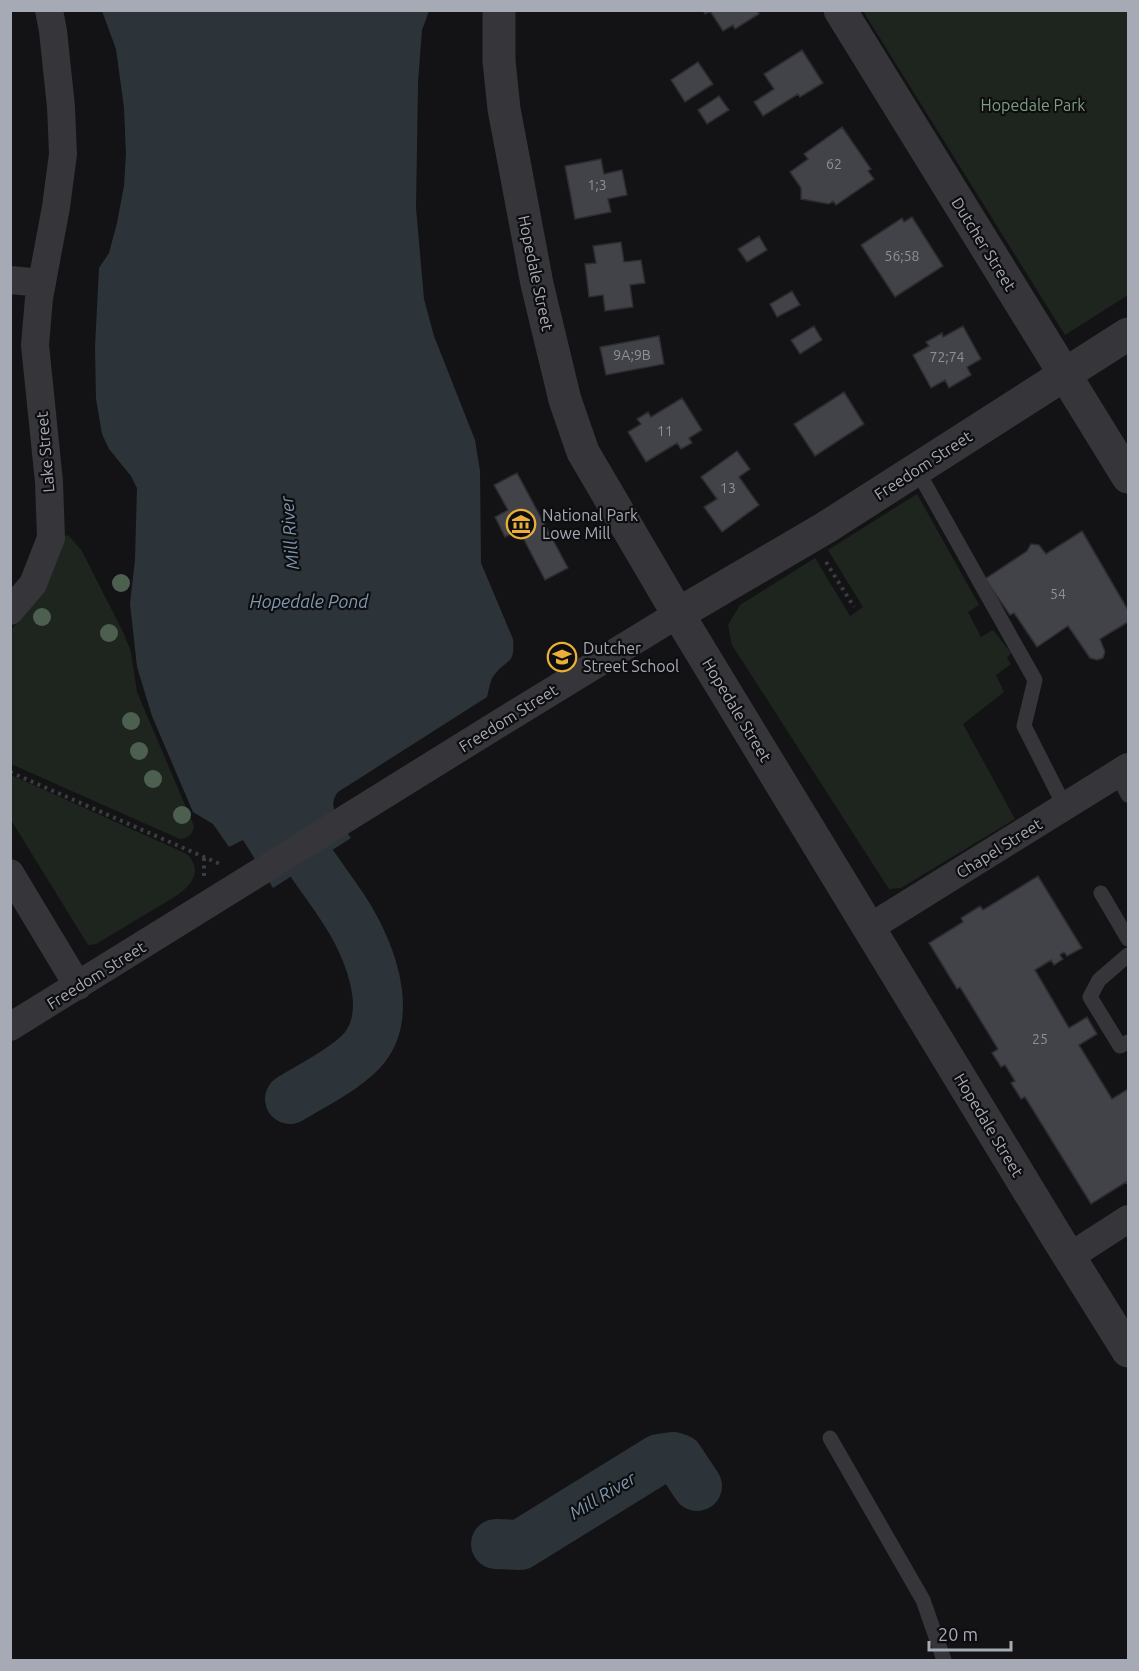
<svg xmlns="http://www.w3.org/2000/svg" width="1139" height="1671" font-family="Ubuntu,sans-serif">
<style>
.green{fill:#1e251f}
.water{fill:#2c343a}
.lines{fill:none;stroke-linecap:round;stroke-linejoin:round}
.river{stroke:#2c343a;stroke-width:50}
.building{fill:#424348;stroke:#2d2d31;stroke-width:1.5}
.path{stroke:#3b3c41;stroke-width:4;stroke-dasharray:3 4.5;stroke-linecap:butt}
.service{stroke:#35353a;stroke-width:15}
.minor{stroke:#35353a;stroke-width:28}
.tertiary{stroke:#35353a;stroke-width:33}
.tree{fill:#4d604f}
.labels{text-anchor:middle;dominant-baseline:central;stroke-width:4.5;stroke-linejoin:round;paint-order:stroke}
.number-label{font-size:14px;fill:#8c909a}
.park-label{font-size:16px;fill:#7d9f7f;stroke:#0e0e10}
.street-label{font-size:16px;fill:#a5aab5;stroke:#0e0e10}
.poi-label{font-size:16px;fill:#a5aab5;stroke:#0e0e10;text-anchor:start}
.water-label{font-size:18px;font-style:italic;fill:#7d97af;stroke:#0e0e10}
</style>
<rect width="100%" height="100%" fill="#131315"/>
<path class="green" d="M863,11H1128V295L1065,335Z
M917,494L979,605L968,612L981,637L993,630L1011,653L1007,658L1011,664L996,675L1004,692L963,724L1015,819L901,888L889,889L732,645L728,625L740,605L815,558L850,616L863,607L828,550Z
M68,535L82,551L124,634L131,652L137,692L194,826C192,835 189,838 180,839L11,764V630L35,601L62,537Z
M11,775L187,854C203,871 192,885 176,896L96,944L88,945L11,820Z"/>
<path class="water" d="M102,11H429L422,30L418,82L416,208L424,299L434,336L475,440L480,471L481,563L513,639C515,665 508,658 495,674C490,679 489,690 487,697L338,792C325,808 342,824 351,838L273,888L243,840L229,847L213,824L193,812L152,716L137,667L130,603L135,560L137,488L131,476L109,449L102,434L96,399L95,347L99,268L109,253L117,223L124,186L126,154L124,108L116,49Z"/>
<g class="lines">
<path class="river" d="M281,804C295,853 339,892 360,938C375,969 389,1016 365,1047C351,1066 311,1086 290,1099
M496,1544L520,1545L659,1459L673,1457L679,1459L697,1486"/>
</g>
<path class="building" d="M703,10H757L759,14L735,29L733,25L723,31L710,11L705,14Z
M802,50L823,83L800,97L798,94L763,116L754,102L774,89L764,74Z
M698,62L713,84L685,102L671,80Z
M719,96L729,110L707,124L698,110Z
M842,127L871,169L868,171L874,179L836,205L833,201L829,204L801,199V188L790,172L808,159L804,154Z
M601,159L604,174L622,170L627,195L608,199L611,212L575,219L565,166Z
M912,217L943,266L895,297L861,245L902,218L904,222Z
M759,236L767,250L747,262L738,249Z
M621,242L624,262L641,260L645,283L630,285L633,307L605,311L603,295L589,297L585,264L596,263L593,246Z
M792,291L800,305L777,317L770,304Z
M814,326L822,340L800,354L791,340Z
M963,326L981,359L967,367L971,375L949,388L945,380L931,388L913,355L929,346L926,342L942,333L943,337Z
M659,336L664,364L606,375L600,347Z
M844,392L864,424L815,456L794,424Z
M682,398L702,430L689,438L692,443L681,449L677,443L646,462L628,432L641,424L637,419L648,412L651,417Z
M737,451L750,469L739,477L759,505L722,532L704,507L717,499L701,477Z
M517,473L568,568L545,580L519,530L505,537L495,517L508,510L494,485Z
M1082,531L1128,610V622L1100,639L1105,652L1103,658L1097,660L1090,658L1068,626L1037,647L1014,613L1010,615L985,579L1027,551L1031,544L1039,545L1046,554Z
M1038,876L1082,948L1067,956L1064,952L1060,955L1063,959L1054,965L1051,960L1035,970L1069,1028L1087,1017L1097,1034L1079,1045L1112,1099L1128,1089V1185L1126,1182L1091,1204L1025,1097L1021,1099L1011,1083L1015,1081L1005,1065L1001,1067L992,1053L998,1049L960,987L957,989L929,943L963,922L961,918L980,906L983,910Z"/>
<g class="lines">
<path class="path" d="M826,562L854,607
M10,772L220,864
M204,876V857"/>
<path class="service" d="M917,470L1035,680L1024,726L1065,807
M1117,774L1128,795
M1101,893L1128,939
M1128,955L1099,980L1090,997L1120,1046L1128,1042
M830,1438L923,1600L944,1660"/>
<path class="minor" d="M10,280L42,283
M10,611L33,584L51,538L49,482L35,345L39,298L56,207L63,154L61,107L53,31L49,10
M10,873L78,986
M869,928L1128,767
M10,1027L508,718L678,614
M1069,1257L1128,1219"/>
<path class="tertiary" d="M499,10V61L504,109L537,284L565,400L583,452L678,614L1055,1234L1128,1351
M840,10L1128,477
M678,614L825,528L1128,334"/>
</g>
<g class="tree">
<circle cx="121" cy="583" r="9"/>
<circle cx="42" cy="617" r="9"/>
<circle cx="109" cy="633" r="9"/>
<circle cx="131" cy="721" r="9"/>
<circle cx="139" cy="751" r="9"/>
<circle cx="153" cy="779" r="9"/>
<circle cx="182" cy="815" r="9"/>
</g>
<defs>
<g id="museum-ring" transform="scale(1.5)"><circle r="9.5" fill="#0e0e10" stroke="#eaaf36" stroke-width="1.5"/><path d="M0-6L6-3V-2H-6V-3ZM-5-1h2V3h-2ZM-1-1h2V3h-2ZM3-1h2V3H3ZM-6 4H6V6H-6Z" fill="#eaaf36"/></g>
<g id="school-ring" transform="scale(1.5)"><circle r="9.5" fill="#0e0e10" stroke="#eaaf36" stroke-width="1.5"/><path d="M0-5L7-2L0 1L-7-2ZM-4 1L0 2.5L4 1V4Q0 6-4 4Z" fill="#eaaf36"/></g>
</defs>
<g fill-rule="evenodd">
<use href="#museum-ring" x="521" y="524"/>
<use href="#school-ring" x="562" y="657"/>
</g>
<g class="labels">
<g class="number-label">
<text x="834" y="164">62</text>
<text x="597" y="185">1;3</text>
<text x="902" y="256">56;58</text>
<text x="632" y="355">9A;9B</text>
<text x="947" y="357">72;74</text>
<text x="665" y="431">11</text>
<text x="728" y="488">13</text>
<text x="1058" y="594">54</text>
<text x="1040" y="1039">25</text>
</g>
<g class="park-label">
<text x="1033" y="105">Hopedale Park</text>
</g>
<g class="street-label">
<text transform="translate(984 244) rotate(58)">Dutcher Street</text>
<text transform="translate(536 273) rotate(78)">Hopedale Street</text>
<text transform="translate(45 452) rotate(-95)">Lake Street</text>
<text transform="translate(923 465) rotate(-33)">Freedom Street</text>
<text transform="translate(737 710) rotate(59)">Hopedale Street</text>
<text transform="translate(508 718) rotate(-32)">Freedom Street</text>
<text transform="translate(999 848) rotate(-32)">Chapel Street</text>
<text transform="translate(96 975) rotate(-32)">Freedom Street</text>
<text transform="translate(989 1125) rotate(59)">Hopedale Street</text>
</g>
<g class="poi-label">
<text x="542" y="515">National Park<tspan x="542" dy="18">Lowe Mill</tspan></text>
<text x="583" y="648">Dutcher<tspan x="583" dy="18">Street School</tspan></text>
</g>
<g class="water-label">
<text transform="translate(289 533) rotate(-95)">Mill River</text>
<text x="309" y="601">Hopedale Pond</text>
<text transform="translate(602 1495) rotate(-31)">Mill River</text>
</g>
</g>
<rect width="1139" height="1671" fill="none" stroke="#a5aab5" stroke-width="24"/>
<path d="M929 1641v9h82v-9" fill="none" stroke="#a5aab5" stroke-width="3"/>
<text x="938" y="1641" font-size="18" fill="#a5aab5" stroke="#0e0e10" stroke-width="4.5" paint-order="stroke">20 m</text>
</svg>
